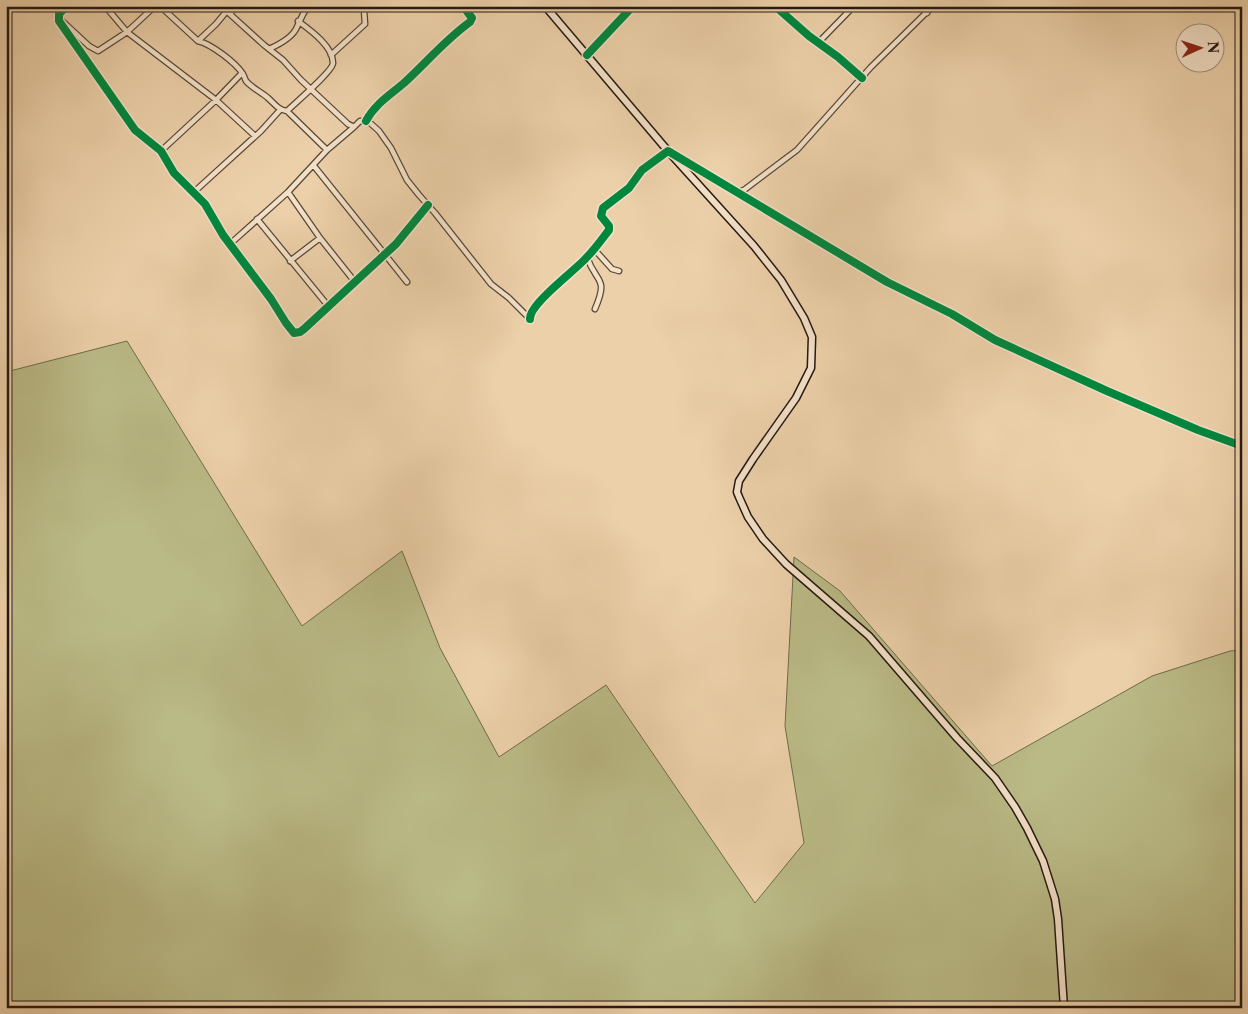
<svg xmlns="http://www.w3.org/2000/svg" width="1248" height="1014" font-family="'Libre Caslon Text',serif">
<style>
.green{fill:#baba86;stroke:#6f6a4c}
.lines{fill:none;stroke-linecap:round;stroke-linejoin:round}
.stream{stroke:#6b7771;stroke-width:2}
.street-casing{stroke:#564738;stroke-width:7}
.secondary-casing{stroke:#241913;stroke-width:9}
.street{stroke:#f3e0c7;stroke-width:4.5}
.secondary{stroke:#f3e0c7;stroke-width:6}
.cycleway-casing{stroke:#f3e0c7;stroke-width:11}
.cycleway{stroke:#00873e;stroke-width:8}
</style>
<rect width="100%" height="100%" fill="#ecd0a9"/>
<filter id="stains"><feTurbulence type="fractalNoise" baseFrequency=".004" numOctaves="4"/><feColorMatrix values="0 0 0 0 .2 0 0 0 0 .09 0 0 0 0 .02 0 0 0 .5 -.17"/></filter>
<radialGradient id="worn" r=".72"><stop offset=".6" stop-color="#630" stop-opacity="0"/><stop offset="1" stop-color="#630" stop-opacity=".3"/></radialGradient>
<path class="green" d="M127,341L302,626L402,551L440,648L499,757L606,685L755,903L804,843L785,726L794,557L840,591L992,766L1152,676L1230,651L1242,650V1008H6V372Z"/>
<g class="lines">
<path class="stream" d="M1235,1008L1242,995"/>
<g class="street-casing">
<path id="street" d="M67,6L59,14V21L135,130L161,151L174,173L205,204L223,235L271,299L286,323L294,333L300,332L304,329L396,244L428,205
M105,6L127,32L216,100L255,136
M160,6L198,41C211,44 235,62 243,74C244,76 245,79 246,81C252,88 261,92 268,98C275,104 278,110 287,111L327,150
M221,6L264,45L283,60L301,80L348,124L354,127L360,121L369,122L379,131L391,148L407,180L419,195L435,213L491,284L509,298L529,318
M775,6L809,36L838,57L862,78
M919,6L927,13
M230,14L236,6
M60,19L89,46L98,51L127,32L155,6
M198,41L216,24L226,12
M819,42L854,6
M269,49C278,45 293,37 297,27C301,18 302,15 308,6
M331,55L365,24L364,10L362,6
M587,55L633,6
M287,111C295,103 333,71 333,63C333,46 310,30 298,21
M366,121C375,104 390,95 404,83C427,62 445,40 470,22L472,18L463,6
M161,151L216,100L242,73
M314,166L407,282
M194,192L261,131L280,110
M288,192L320,238L355,282
M738,192L744,190L797,150L871,67L933,6
M257,219L329,307
M230,244L288,192L327,150L354,127
M594,249L612,269L619,271
M587,257C596,284 609,276 595,309
M290,261L320,238
M530,319C529,304 576,270 587,257C595,249 602,239 609,230V226L601,216L603,208L629,188L642,170L668,151L887,282L952,314L995,340L1107,391L1198,430L1242,446"/>
</g>
<g class="secondary-casing">
<path id="secondary" d="M545,6L668,151L754,246L781,280L804,318L812,337L811,368L796,398L753,459L739,481L737,492L739,497L748,517L763,539L786,564L869,636L957,738L995,778L1015,807L1027,828L1043,861L1055,899L1058,919L1064,1008"/>
</g>
<use href="#street" class="street"/>
<use href="#secondary" class="secondary"/>
<g class="cycleway-casing">
<path id="cycleway" d="M67,6L59,14V21L135,130L161,151L174,173L205,204L223,235L271,299L286,323L294,333L300,332L304,329L396,244L428,205
M775,6L809,36L838,57L862,78
M587,55L633,6
M366,121C375,104 390,95 404,83C427,62 445,40 470,22L472,18L463,6
M530,319C529,304 576,270 587,257C595,249 602,239 609,230V226L601,216L603,208L629,188L642,170L668,151L887,282L952,314L995,340L1107,391L1198,430L1242,446"/>
</g>
<use href="#cycleway" class="cycleway"/>
</g>
<rect width="1248" height="1014" fill="none" stroke="#ecd0a9" stroke-width="25"/>
<rect x="8" y="8" width="1233" height="999" fill="none" stroke="#241913" stroke-width="2.5"/>
<rect x="12" y="12" width="1223" height="989" fill="none" stroke="#241913"/>
<g transform="translate(1200 48) rotate(87)"><circle r="24" fill="#f3e0c7" stroke="#a0907f"/>
<path d="M0-4L9 19L0 12L-9 19Z" fill="#8f2418"/>
<text y="-8" font-size="14" font-weight="bold" text-anchor="middle" fill="#241913">N</text>
</g>
<rect width="100%" height="100%" filter="url(#stains)"/>
<rect width="100%" height="100%" fill="url(#worn)"/>
</svg>
